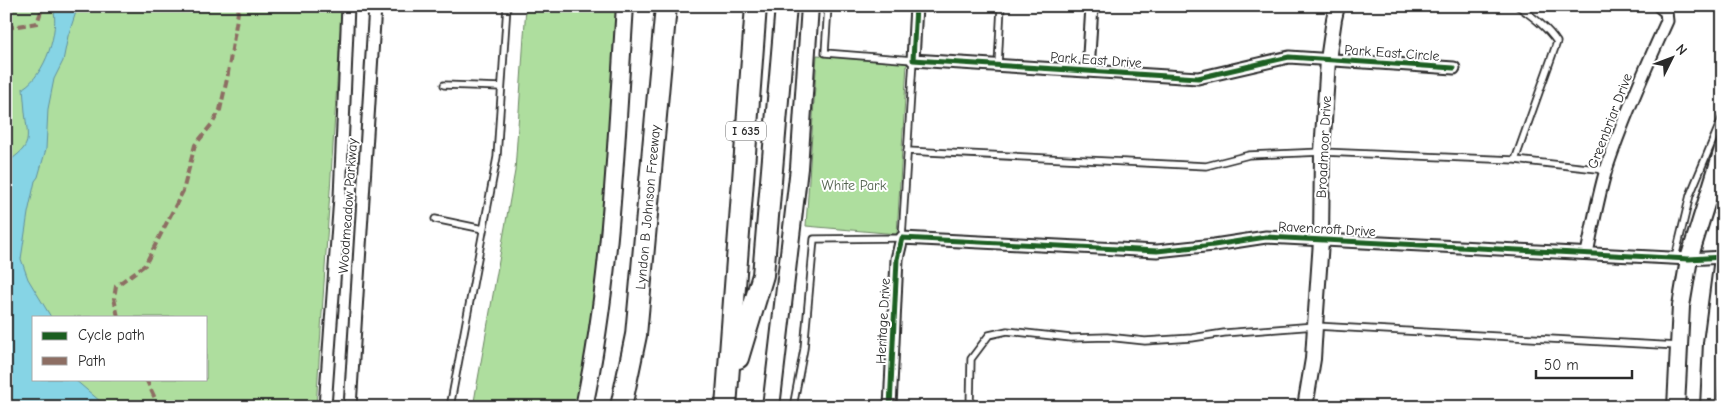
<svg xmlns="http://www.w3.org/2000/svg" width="1729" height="413" font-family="'Comic Neue',sans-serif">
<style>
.green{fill:#aede9e;stroke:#6c8464;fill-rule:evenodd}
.water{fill:#86d4e5;stroke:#62909b}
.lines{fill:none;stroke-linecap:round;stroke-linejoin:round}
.service-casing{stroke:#2b2b2b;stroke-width:9}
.minor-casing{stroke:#2b2b2b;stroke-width:15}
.tertiary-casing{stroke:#2b2b2b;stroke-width:18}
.secondary-casing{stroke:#2b2b2b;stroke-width:20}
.motorway-casing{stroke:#2b2b2b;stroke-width:24}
.service{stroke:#fff;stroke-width:5.5}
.minor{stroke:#fff;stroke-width:11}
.tertiary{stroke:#fff;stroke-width:14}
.secondary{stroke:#fff;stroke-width:16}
.motorway{stroke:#fff;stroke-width:20}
.quiet{stroke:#8d6e63;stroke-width:4;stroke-dasharray:8 4;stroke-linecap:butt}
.cycleway-casing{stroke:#fff;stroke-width:8}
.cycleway{stroke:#1b5e20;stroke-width:5}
.labels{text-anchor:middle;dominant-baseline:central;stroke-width:4;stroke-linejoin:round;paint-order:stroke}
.shield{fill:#fff;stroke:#6b6b6b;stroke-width:1}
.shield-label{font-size:12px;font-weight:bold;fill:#2b2b2b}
.street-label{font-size:14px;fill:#2b2b2b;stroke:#fff}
.park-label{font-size:14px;fill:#52614e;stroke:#fff}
</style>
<rect width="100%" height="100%" fill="#fff"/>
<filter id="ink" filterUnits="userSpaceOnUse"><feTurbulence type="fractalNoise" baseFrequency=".02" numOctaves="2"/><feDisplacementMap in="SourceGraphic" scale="10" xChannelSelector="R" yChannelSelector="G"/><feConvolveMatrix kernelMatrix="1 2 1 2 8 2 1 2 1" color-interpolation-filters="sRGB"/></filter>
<g filter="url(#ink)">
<path class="green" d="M6,6H342L316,407H6ZM34,317H206V379H34Z
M526,6H630L611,287L603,356L593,407H473L515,171Z
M817,55L907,63L897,234L806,226Z"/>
<path class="water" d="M53,6H78L68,36L63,61L54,79L48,109L46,149L38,177L35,181L28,213L21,259L28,279L51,317H34V379H74L107,407H6V163C33,145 28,141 25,112C24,104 24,96 23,88C45,75 60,31 53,6Z"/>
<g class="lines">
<g class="service-casing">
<path id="service" d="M998,65L1001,6
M444,85L501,87
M907,151L1206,166L1249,155L1322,152L1515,160L1606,170
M1515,160L1557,42C1547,27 1533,17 1518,6
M435,219L483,229
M1675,258L1690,195L1723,116
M450,407L497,157L507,6
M793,407L804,349L814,239L902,238L913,60L825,53L828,6
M970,407L971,359L989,335L1007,331L1071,338L1107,337L1145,341L1192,338L1224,333L1315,326L1678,346"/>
</g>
<g class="minor-casing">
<path id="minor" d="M916,6L913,60L1198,78L1289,57L1454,68
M1088,71L1092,6
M1587,253C1593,225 1598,197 1606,170C1623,119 1645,69 1667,21L1666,12L1659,6
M325,407L340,197L348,6
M350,407L375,6
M890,407L897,259L902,238L1157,251L1214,245L1266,237L1689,259L1723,257"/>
</g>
<g class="tertiary-casing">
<path id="tertiary" d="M1305,407L1313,359L1315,326L1321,241L1322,152L1328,60L1334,19L1337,6"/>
</g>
<g class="secondary-casing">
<path id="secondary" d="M584,407C612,275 616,140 625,6
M771,407L799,168L810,6
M1676,407L1681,306L1689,259L1723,149
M1709,407L1712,343L1723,258"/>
</g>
<g class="motorway-casing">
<g id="motorway">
<path d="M738,358L763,275L786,6"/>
<path id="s1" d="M621,407L636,335L666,6"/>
<path d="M726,407L756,6"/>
</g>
</g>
<use href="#service" class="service"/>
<use href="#minor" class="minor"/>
<use href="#tertiary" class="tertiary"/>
<use href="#secondary" class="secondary"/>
<use href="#motorway" class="motorway"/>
<path class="quiet" d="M6,28L37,23L43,6
M118,317L114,298L116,286L145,265L183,191L195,145L212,124L220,110L227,79L239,6
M146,379L159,407"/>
<g class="cycleway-casing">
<path id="cycleway" d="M916,6L913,60L1198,78L1289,57L1454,68
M890,407L897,259L902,238L1157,251L1214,245L1266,237L1689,259L1723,257"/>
</g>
<use href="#cycleway" class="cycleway"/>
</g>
</g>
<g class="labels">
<rect class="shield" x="726" y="121.5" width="40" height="19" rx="4"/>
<g class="shield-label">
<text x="746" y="131">I 635</text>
</g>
<g class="street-label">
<text transform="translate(1392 53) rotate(4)">Park East Circle</text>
<text transform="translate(1096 60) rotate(4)">Park East Drive</text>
<text transform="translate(1610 121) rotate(-69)">Greenbriar Drive</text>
<text transform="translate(1324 147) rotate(-87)">Broadmoor Drive</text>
<text transform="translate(348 206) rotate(-86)">Woodmeadow Parkway</text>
<text stroke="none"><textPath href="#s1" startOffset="202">Lyndon B Johnson Freeway</textPath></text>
<text transform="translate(1327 229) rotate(3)">Ravencroft Drive</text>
<text transform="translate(883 321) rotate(-87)">Heritage Drive</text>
</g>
<g class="park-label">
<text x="854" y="185">White Park</text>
</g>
</g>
<rect width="1729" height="413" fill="none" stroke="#fff" stroke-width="25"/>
<rect x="12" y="12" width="1704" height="388" fill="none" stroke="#2b2b2b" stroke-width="2" filter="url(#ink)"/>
<rect x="32" y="316" width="175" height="65" fill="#ffffff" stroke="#aaaaaa"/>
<rect x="42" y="332" width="25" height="8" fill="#1b5e20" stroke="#aaaaaa"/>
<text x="78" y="340" font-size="15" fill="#2b2b2b">Cycle path</text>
<rect x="42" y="357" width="25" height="8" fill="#8d6e63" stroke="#aaaaaa"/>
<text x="78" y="366" font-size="15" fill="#2b2b2b">Path</text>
<g transform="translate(1672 58) rotate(48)" stroke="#ffffff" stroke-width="4" paint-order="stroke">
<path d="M0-4L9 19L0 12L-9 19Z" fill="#2b2b2b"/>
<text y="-8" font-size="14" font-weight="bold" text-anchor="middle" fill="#2b2b2b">N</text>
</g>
<path d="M1536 370v8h96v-8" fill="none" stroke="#2b2b2b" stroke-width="2.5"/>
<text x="1544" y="370" font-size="15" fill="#2b2b2b" stroke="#ffffff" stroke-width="4" paint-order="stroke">50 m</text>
</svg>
